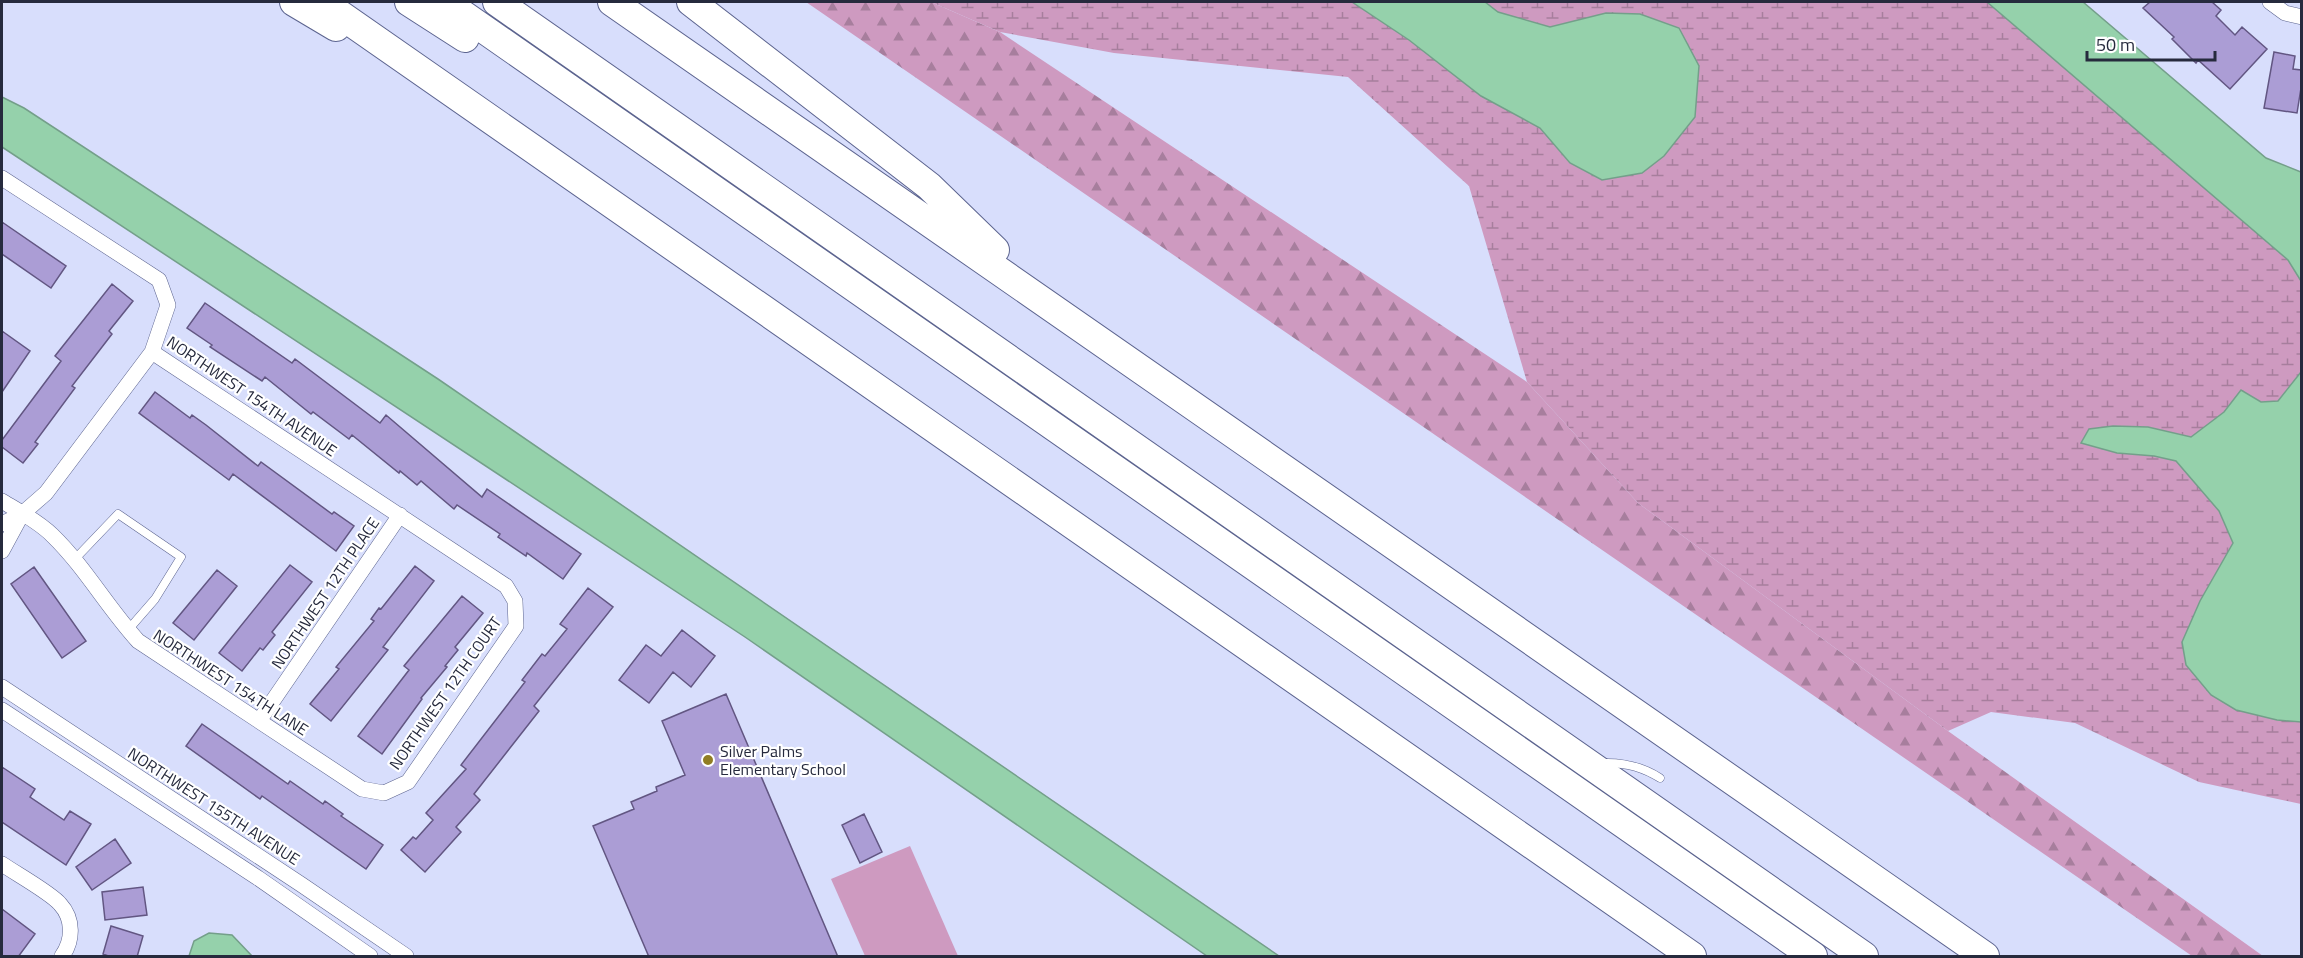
<svg xmlns="http://www.w3.org/2000/svg" width="2303" height="958" font-family="'Titillium Web',sans-serif">
<style>
.forest{fill:url(#forest-firs)}
.wetland{fill:url(#wetland-marsh)}
.pitch{fill:#ce9ac0}
.water{fill:#95d1ab;stroke:#749f8a;stroke-width:1.5}
.building{fill:#ab9dd5;stroke:#625682;stroke-width:1.5}
.lines{fill:none;stroke-linecap:round;stroke-linejoin:round}
.lane-casing{stroke:#5c648f;stroke-width:9}
.street-casing{stroke:#5c648f;stroke-width:16}
.highway-casing{stroke:#5c648f;stroke-width:30}
.lane{stroke:#fff;stroke-width:8}
.street{stroke:#fff;stroke-width:15}
.highway{stroke:#fff;stroke-width:28}
.poi-dot{fill:#917d24;stroke:#fff;stroke-width:2}
.labels{text-anchor:middle;dominant-baseline:central;stroke-width:4.5;stroke-linejoin:round;paint-order:stroke}
.street-label{font-size:16px;fill:#262a3d;stroke:#fff}
.poi-label{font-size:16px;fill:#262a3d;stroke:#fff;text-anchor:start}
</style>
<defs>
<pattern id="forest-firs" width="22" height="20" patternUnits="userSpaceOnUse" patternTransform="scale(1.5)"><rect width="22" height="20" fill="#ce9ac0"/><path d="M5 1l3.5 6h-7zM16 11l3.5 6h-7z" fill="#a77e9d"/></pattern>
<pattern id="wetland-marsh" width="20" height="14" patternUnits="userSpaceOnUse" patternTransform="scale(1.5)"><rect width="20" height="14" fill="#ce9ac0"/><path d="M1 5h8M5 5V1M11 12h8M15 12V8" fill="none" stroke="#a77e9d"/></pattern>
</defs>
<rect width="100%" height="100%" fill="#d8defc"/>
<path class="forest" d="M806,2H931L1000,32L1527,382L1638,503L1948,731L2263,956H2192Z"/>
<path class="wetland" d="M931,2H1352L1409,40L1481,96L1540,128L1570,163L1602,180L1642,172L1664,156L1606,13L1550,27L1497,12L1485,2H1987L2288,260L2301,281V372L2278,401L2261,402L2241,391L2224,412L2191,437L2148,427L2113,426L2089,429L2081,443L2117,453L2154,456L2176,461L2219,511L2233,543L2200,601L2183,642L2186,665L2236,710L2277,720L2301,722V804L2199,782L2075,723L1991,712L1948,731L1638,503L1527,382L1469,186L1348,77L1114,53L1000,32Z"/>
<path class="pitch" d="M910,846L958,956H865L831,879Z"/>
<path class="water" d="M1352,2H1485L1498,12L1550,27L1606,13L1640,14L1679,28L1699,66L1695,117L1664,156L1642,173L1602,180L1570,163L1540,128L1481,96L1409,40Z
M1987,2H2083L2266,158L2301,172V281L2288,260Z
M2,97L24,108L438,379L1279,956H1207L745,637L2,147Z
M2301,372V722L2277,720L2236,710L2211,695L2186,665L2182,642L2200,601L2233,543L2219,511L2176,461L2154,456L2117,453L2081,443L2089,429L2113,426L2148,427L2191,437L2224,412L2241,390L2261,402L2278,401Z
M209,933L232,935L252,956H189L194,941Z"/>
<path class="building" d="M2150,2H2212L2221,10L2216,16L2235,35L2242,27L2267,49L2230,89L2198,60L2196,63L2172,39L2174,37L2143,8Z
M2274,52L2295,56L2293,69L2301,70V88L2297,113L2264,108Z
M2,222L66,266L51,288L2,254Z
M112,284L133,301L109,331L112,334L72,386L75,388L35,442L38,444L23,463L2,447V440L61,361L55,356Z
M205,303L292,363L295,359L380,423L386,415L482,497L487,489L581,554L563,579L527,553L526,556L498,537L500,534L457,505L454,509L421,481L417,485L400,471L399,473L352,435L349,439L313,412L311,414L265,377L262,381L210,347L212,345L187,328Z
M2,331L30,351L2,392Z
M155,392L190,418L192,415L206,425L258,466L261,462L332,514L334,512L354,526L336,551L233,474L229,480L139,413Z
M290,565L312,582L272,632L275,635L263,650L260,648L242,671L219,653Z
M415,566L434,581L383,647L388,650L331,721L310,704L339,669L336,667L374,621L371,619L379,608L381,609Z
M34,567L86,641L62,658L11,584Z
M217,570L237,586L194,640L173,623Z
M588,588L613,607L534,706L539,711L474,794L480,800L456,827L461,832L425,872L401,850L413,837L416,839L433,820L426,813L466,769L461,765L525,682L522,680L542,654L545,656L567,629L560,624Z
M462,596L483,613L455,647L458,650L445,666L447,667L421,698L422,699L382,754L358,736L409,670L404,666Z
M682,630L715,656L691,687L673,672L649,703L619,680L646,645L661,656Z
M726,694L838,957H649L593,826L634,809L631,802L657,791L656,787L685,775L662,721Z
M202,724L288,784L290,781L323,804L325,801L343,814L341,816L383,845L366,869L262,796L260,799L186,746Z
M2,767L35,789L30,797L64,820L70,811L91,824L66,865L2,822Z
M864,814L882,852L860,863L842,825Z
M115,839L131,863L92,890L76,867Z
M143,887L147,915L105,920L102,892Z
M2,909L35,934L18,957H2Z
M111,926L143,936L137,957H111L103,954Z"/>
<g class="lines">
<g class="lane-casing">
<path id="lane" d="M75,559L118,514L181,557L155,599L128,630
M1602,763C1624,762 1643,767 1660,778"/>
</g>
<g class="street-casing">
<path id="street" d="M2270,2L2285,13L2302,17
M2,178L159,280L168,305L152,352L506,586L515,601L516,626L408,782L384,793L362,789L138,641C107,607 85,567 52,535C38,521 18,511 2,501
M22,514L46,493L152,352
M2,524L22,514L2,551
M2,687L302,885L406,956
M2,710L258,878L370,956
M259,721L400,515
M2,864C15,873 51,893 60,904C74,919 73,941 62,956"/>
</g>
<g class="highway-casing">
<path id="highway" d="M294,2L336,27
M322,2L1692,956
M409,2L465,38
M445,2L1813,956
M497,2L1864,956
M612,2L1985,956
M691,2L929,186L995,250"/>
</g>
<use href="#lane" class="lane"/>
<use href="#street" class="street"/>
<use href="#highway" class="highway"/>
</g>
<circle class="poi-dot" cx="708" cy="760" r="6"/>
<g class="labels">
<g class="street-label">
<text transform="translate(252 396) rotate(34)">NORTHWEST 154TH AVENUE</text>
<text transform="translate(325 593) rotate(-56)">NORTHWEST 12TH PLACE</text>
<text transform="translate(231 682) rotate(33)">NORTHWEST 154TH LANE</text>
<text transform="translate(445 693) rotate(-55)">NORTHWEST 12TH COURT</text>
<text transform="translate(214 806) rotate(33)">NORTHWEST 155TH AVENUE</text>
</g>
<g class="poi-label">
<text x="720" y="751">Silver Palms<tspan x="720" dy="18">Elementary School</tspan></text>
</g>
</g>
<rect width="2303" height="958" fill="none" stroke="#262a3d" stroke-width="6"/>
<path d="M2087 51v9h128v-9" fill="none" stroke="#262a3d" stroke-width="3"/>
<text x="2096" y="51" font-size="18" fill="#262a3d" stroke="#ffffff" stroke-width="4.5" paint-order="stroke">50 m</text>
</svg>
